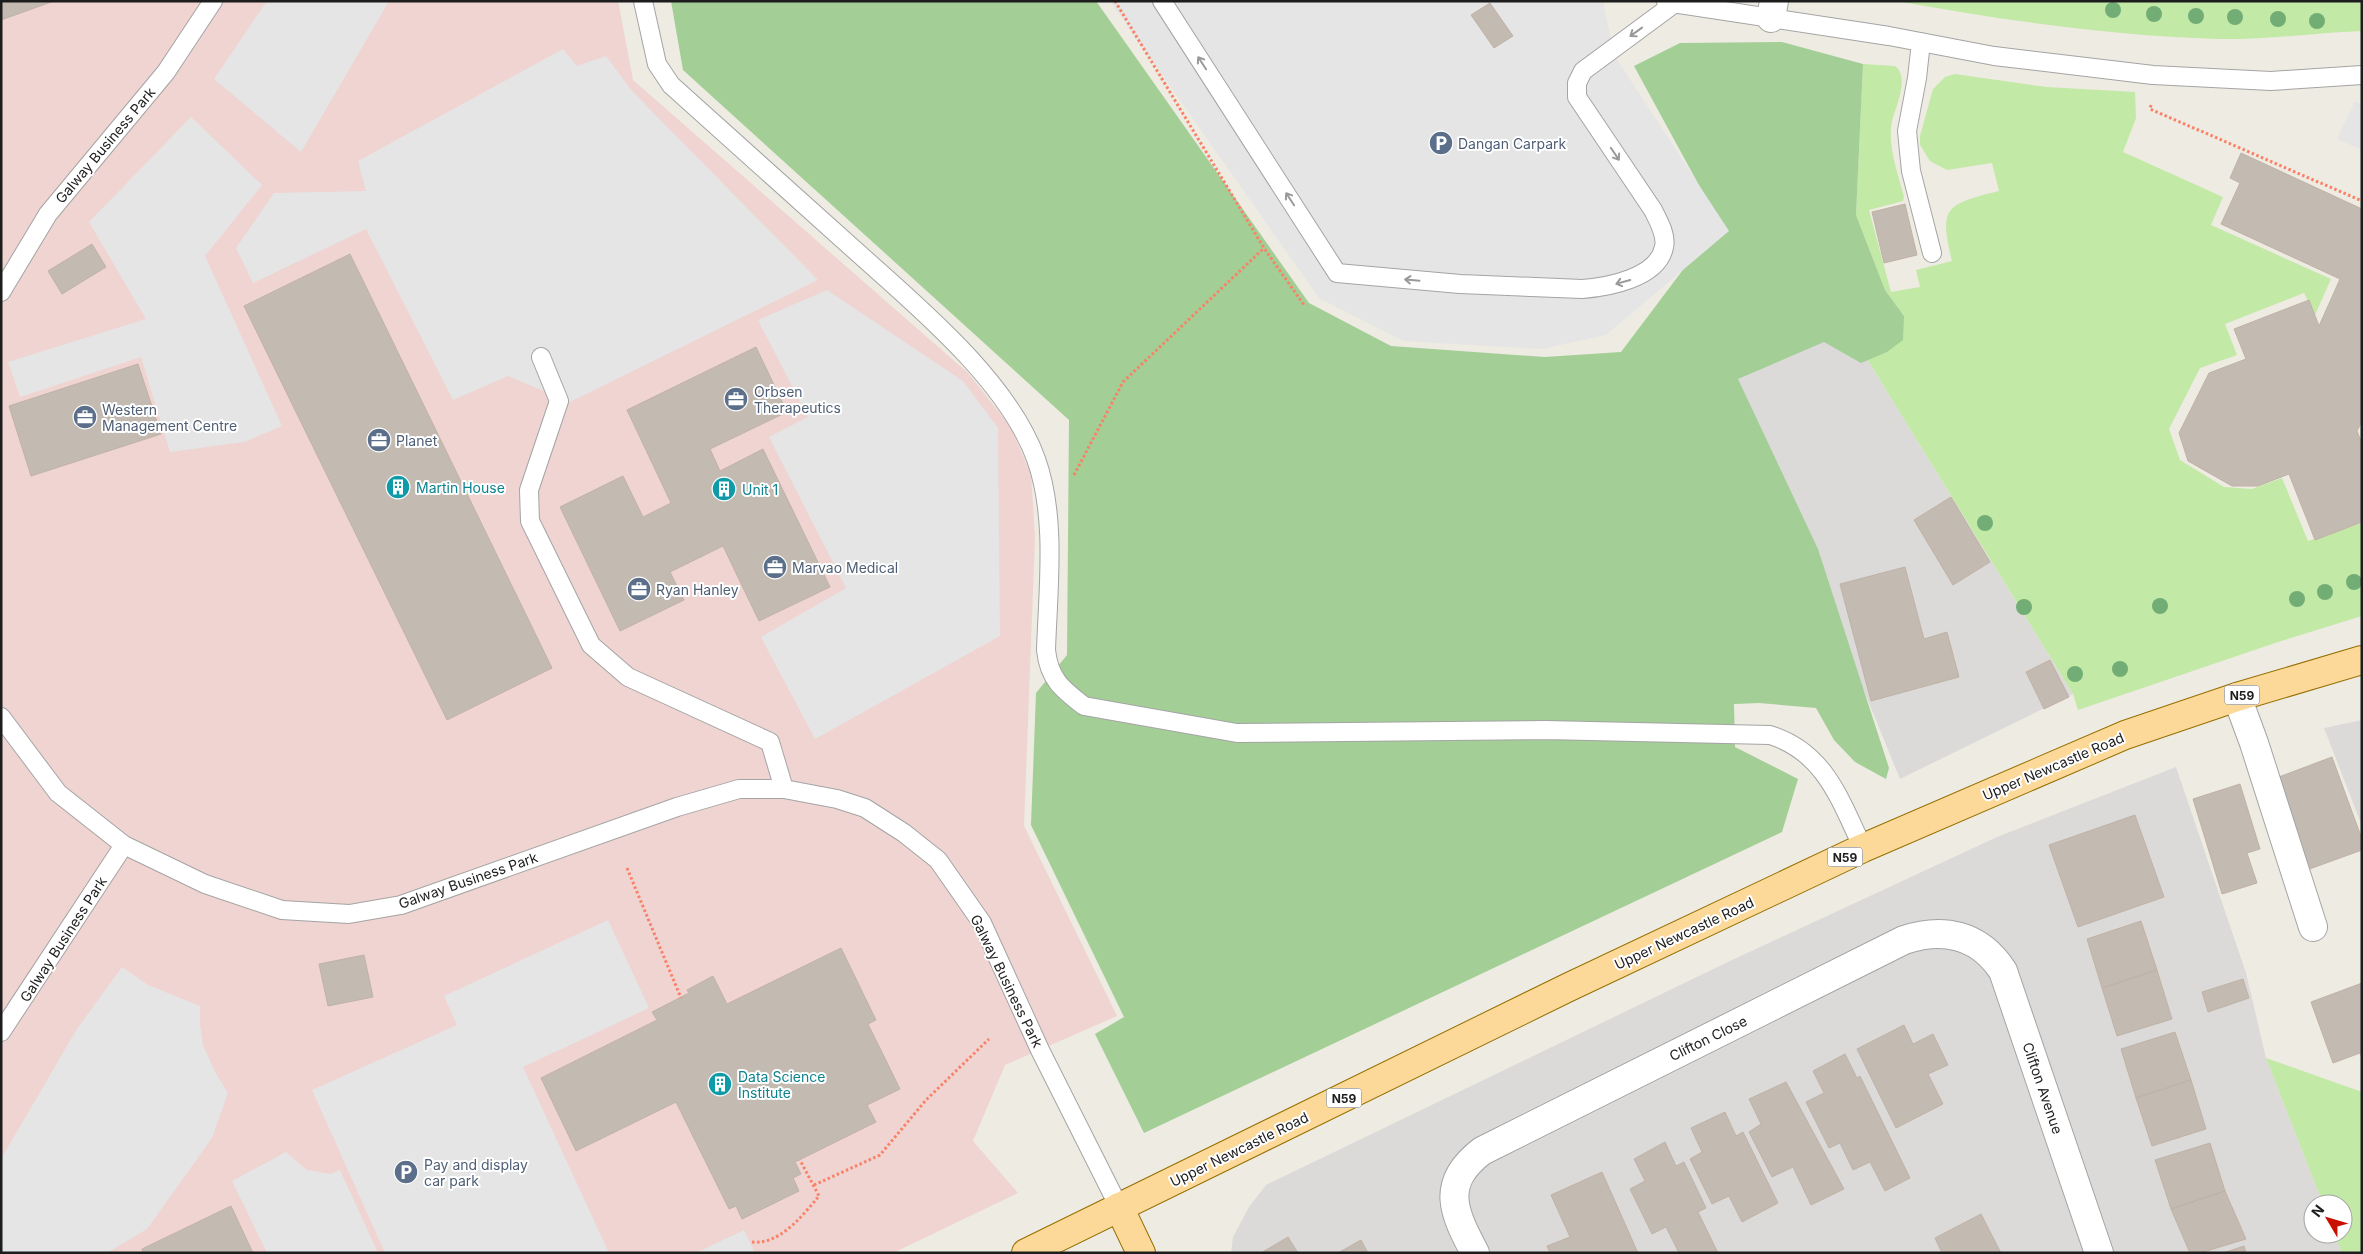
<svg xmlns="http://www.w3.org/2000/svg" width="2363" height="1254" font-family="Inter,sans-serif">
<style>
.residential{fill:#dbdad9}
.commercial{fill:#efd4d1}
.grass{fill:#c3e9a7}
.forest{fill:#a3ce96}
.parking{fill:#e5e5e5}
.building{fill:#c3bab2;stroke:#c0b2a5}
.lines{fill:none;stroke-linecap:round;stroke-linejoin:round}
.service-casing{stroke:#a4a4a4;stroke-width:20}
.minor-casing{stroke:#a4a4a4;stroke-width:30}
.primary-casing{stroke:#956f00;stroke-width:30}
.path{stroke:#fa8167;stroke-width:3;stroke-dasharray:2.5 2.5;stroke-linecap:butt}
.service{stroke:#fff;stroke-width:18}
.minor{stroke:#fff;stroke-width:28}
.primary{stroke:#fcd999;stroke-width:28}
.tree{fill:#71ad75}
.oneway{stroke:#999}
.labels{text-anchor:middle;dominant-baseline:central;stroke-width:4;stroke-linejoin:round;paint-order:stroke}
.shield{fill:#fff;stroke:#616161;stroke-width:1}
.shield-label{font-size:12px;font-weight:bold;fill:#1d1d1d}
.service-label{font-size:14px;fill:#4e5e75;stroke:#fff;text-anchor:start}
.street-label{font-size:14px;fill:#1d1d1d;stroke:#fff}
.culture-label{font-size:14px;fill:#0d838f;stroke:#fff;text-anchor:start}
</style>
<rect width="100%" height="100%" fill="#eeebe2"/>
<path class="residential" d="M1849,330L2073,694L1900,779L1737,379Z
M2362,720V826L2324,728Z
M2176,767L2246,973L2266,1058L2323,1204H2313V1234H2334L2342,1253H1231L1233,1237L1249,1207L1266,1185L1732,960L1997,837Z"/>
<path class="commercial" d="M1,1H618L633,80L968,373L1010,426L1031,474L1035,537L1024,826L1117,1016L1005,1065L973,1141L1018,1193L893,1253H1Z"/>
<path class="grass" d="M1896,1H2362V31C2314,33 2265,40 2217,39C2109,36 2003,20 1896,1Z
M1863,64L1895,66C1910,77 1896,106 1892,121C1887,146 1898,173 1904,197L1903,201L1869,210L1891,292L1920,287L1916,270L1952,261C1938,206 1947,204 1999,191L1992,163L1947,170L1930,161L1920,145V136L1933,89L1945,77L1955,74L2047,87L2135,92L2136,118L2123,152L2223,197L2211,225L2331,279L2315,315L2304,293L2225,324L2237,355L2200,368L2169,429L2180,460L2224,487L2252,489L2282,478L2308,541L2362,523V616L2278,642L2078,710L2073,694L1867,359L1887,352L1904,316L1885,290L1856,215Z
M2266,1058L2362,1092V1253H2342L2334,1234H2343V1204H2323Z"/>
<path class="forest" d="M671,1H1096L1309,303L1391,346L1545,357L1621,352L1719,222L1634,66L1680,43L1782,42L1863,64L1856,215L1885,290L1904,316L1903,340L1887,352L1861,363L1824,342L1738,379L1818,549L1889,768L1886,779L1855,762L1834,740L1816,708L1759,703L1734,704L1735,747L1798,779L1782,832L1144,1133L1095,1034L1124,1017L1031,825L1036,693L1067,655L1069,420L683,70Z"/>
<path class="parking" d="M267,1H389L301,152L214,79Z
M1110,1H1603L1614,55L1729,231L1606,335L1542,349L1403,341L1319,298Z
M563,49L577,66L606,56L632,91L818,280L570,402L508,376L453,400L366,229L253,283L236,248L274,193L366,191L358,161Z
M2355,101L2362,105V150L2337,139Z
M191,117L262,185L205,256L282,426L244,442L170,452L141,357L20,397L8,362L146,319L89,222Z
M827,290L963,381L998,428L1000,636L815,739L761,637L846,588L769,437L808,417L758,320Z
M608,920L649,1008L523,1067L609,1253H385L312,1090L457,1025L444,996Z
M122,967L148,985L200,1006V1024L203,1045L215,1072L228,1093L212,1138L147,1229L107,1253H1V1159L77,1029Z
M286,1152L307,1170L331,1174L340,1170L378,1253H267L232,1181Z
M744,1230L755,1253H696Z"/>
<path class="building" d="M1,1H54L1,20Z
M1490,3L1513,36L1494,48L1471,15Z
M2241,153L2362,209V421L2357,431L2362,444V522L2315,540L2289,474L2258,486H2232L2188,461L2179,433L2209,373L2246,359L2234,329L2309,300L2319,326L2340,279L2221,224L2240,183L2230,178Z
M1905,204L1917,255L1884,263L1872,212Z
M92,244L106,267L62,294L48,271Z
M350,254L552,668L447,720L244,306Z
M756,347L787,412L710,449L720,471L763,449L830,587L759,621L723,546L670,572L684,600L620,631L560,507L623,476L643,517L671,503L627,410Z
M138,364L161,434L31,476L9,406Z
M1951,497L1990,562L1953,585L1914,520Z
M1905,567L1924,639L1947,632L1959,677L1871,701L1840,584Z
M2050,660L2069,697L2044,709L2026,672Z
M2332,757L2362,839V850L2304,871L2271,780Z
M2240,784L2260,849L2247,853L2257,883L2222,894L2193,799Z
M2135,815L2164,897L2078,927L2049,845Z
M2141,921L2157,970L2102,988L2087,939Z
M841,948L876,1020L868,1024L900,1089L867,1105L876,1122L795,1162L801,1174L793,1178L799,1191L742,1219L736,1206L729,1209L676,1102L576,1151L541,1078L657,1020L652,1012L689,993L687,990L713,976L727,1004Z
M364,955L373,997L328,1006L319,964Z
M2157,970L2172,1019L2117,1036L2102,988Z
M2243,979L2249,998L2208,1012L2202,992Z
M2362,983V1057L2360,1053L2333,1063L2311,1002Z
M1904,1025L1913,1044L1933,1034L1948,1065L1928,1074L1943,1104L1896,1128L1857,1049Z
M2175,1032L2191,1080L2136,1098L2121,1049Z
M1845,1054L1857,1078L1860,1076L1910,1178L1885,1191L1870,1162L1853,1170L1840,1143L1829,1148L1806,1102L1824,1093L1813,1071Z
M2191,1080L2206,1129L2152,1146L2136,1098Z
M1786,1082L1844,1189L1811,1205L1793,1167L1772,1177L1749,1132L1761,1124L1749,1099Z
M1725,1112L1736,1136L1743,1132L1778,1203L1742,1222L1729,1196L1712,1204L1690,1159L1702,1152L1691,1128Z
M1665,1142L1676,1166L1684,1162L1706,1208L1698,1212L1718,1253H1679L1666,1227L1652,1234L1630,1189L1645,1181L1634,1159Z
M2210,1143L2225,1191L2171,1209L2155,1160Z
M1602,1172L1638,1253H1550L1547,1246L1570,1237L1551,1195Z
M2225,1191L2246,1239L2200,1253H2190L2171,1209Z
M231,1206L253,1253H143L142,1249Z
M1981,1214L2001,1253H1942L1935,1238Z
M1288,1237L1298,1253H1261Z
M1361,1240L1368,1253H1338Z
M2244,1246L2246,1253H2223Z"/>
<g class="lines">
<g class="service-casing">
<path id="service" d="M643,1L657,64L671,85C730,138 789,191 848,244C911,301 1007,378 1036,459C1057,517 1048,589 1046,650C1049,679 1062,689 1084,706L1237,733L1545,730L1770,735C1825,752 1840,800 1863,848
M1162,1L1337,273L1460,284L1582,289C1608,287 1658,278 1664,247C1667,235 1658,220 1653,210L1577,97V83L1583,71L1675,3
M1666,2L1889,36L1994,56L2153,75L2271,81L2362,75
M1921,42L1917,78L1907,131L1911,171L1932,253
M1,292L48,214L166,72L213,1
M541,357L559,401L529,490L530,521L591,645L628,677L770,742L784,789
M1,717L58,793L124,845L205,884L282,910L349,914L401,905L677,807L739,789H784L837,799L865,808L904,833L938,860L982,923L1040,1050L1119,1207
M1,1032L124,845"/>
</g>
<g class="minor-casing">
<path id="minor" d="M1771,18L1774,1
M2237,697L2254,743L2313,927
M1475,1253C1454,1213 1439,1184 1482,1151L1904,940C1943,927 1979,934 2003,971L2099,1253"/>
</g>
<g class="primary-casing">
<path id="primary" d="M1119,1207L1141,1253
M1026,1253L1569,987L1863,848L2125,735L2237,697L2362,660"/>
</g>
<path class="path" d="M1115,1L1264,248L1304,305
M2151,105L2150,109L2362,201
M1074,475L1123,382L1264,248
M627,868L681,998
M814,1185L880,1155L926,1100L989,1039
M752,1242C780,1245 803,1215 819,1196L800,1160"/>
<use href="#service" class="service"/>
<use href="#minor" class="minor"/>
<use href="#primary" class="primary"/>
</g>
<g class="tree">
<circle cx="2113" cy="10" r="8"/>
<circle cx="2154" cy="14" r="8"/>
<circle cx="2196" cy="16" r="8"/>
<circle cx="2235" cy="17" r="8"/>
<circle cx="2278" cy="19" r="8"/>
<circle cx="2317" cy="21" r="8"/>
<circle cx="1985" cy="523" r="8"/>
<circle cx="2354" cy="582" r="8"/>
<circle cx="2325" cy="592" r="8"/>
<circle cx="2297" cy="599" r="8"/>
<circle cx="2160" cy="606" r="8"/>
<circle cx="2024" cy="607" r="8"/>
<circle cx="2120" cy="669" r="8"/>
<circle cx="2075" cy="674" r="8"/>
</g>
<defs><path id="oneway-shaft" d="M-6 0H5M1.5-3L5.5 0L1.5 3" fill="none" stroke-width="1.6" stroke-linecap="round" stroke-linejoin="round" transform="scale(1.25)"/></defs>
<g class="oneway">
<use href="#oneway-shaft" transform="translate(1636 32) rotate(144)"/>
<use href="#oneway-shaft" transform="translate(1202 63) rotate(-123)"/>
<use href="#oneway-shaft" transform="translate(1615 154) rotate(56)"/>
<use href="#oneway-shaft" transform="translate(1290 199) rotate(-123)"/>
<use href="#oneway-shaft" transform="translate(1412 280) rotate(-175)"/>
<use href="#oneway-shaft" transform="translate(1623 282) rotate(165)"/>
</g>
<defs>
<g id="parking-disc" transform="scale(1.25)"><circle r="9.5" fill="#5c6f8a" stroke="#fff"/><path d="M-3.5-5.5H1a3.5 3.5 0 0 1 0 7H-1V5.5H-3.5ZM-1-3.4V-.6H.8a1.4 1.4 0 0 0 0-2.8Z" fill="#fff"/></g>
<g id="office-disc" transform="scale(1.25)"><circle r="9.5" fill="#5c6f8a" stroke="#fff"/><path d="M-6-3h4V-5.5h4V-3h4V5H-6ZM-1-4.5V-3h2v-1.5ZM-6 0V1H6V0Z" fill="#fff"/></g>
<g id="building-disc" transform="scale(1.25)"><circle r="9.5" fill="#0f9aa8" stroke="#fff"/><path d="M-4-6H4V6H1V3H-1V6H-4ZM-2.5-4.3h1.7v1.8h-1.7ZM.8-4.3h1.7v1.8H.8ZM-2.5-1h1.7V.8h-1.7ZM.8-1h1.7V.8H.8Z" fill="#fff"/></g>
</defs>
<g fill-rule="evenodd">
<use href="#parking-disc" x="1441" y="143"/>
<use href="#office-disc" x="736" y="399"/>
<use href="#office-disc" x="85" y="417"/>
<use href="#office-disc" x="379" y="440"/>
<use href="#building-disc" x="398" y="487"/>
<use href="#building-disc" x="724" y="489"/>
<use href="#office-disc" x="775" y="567"/>
<use href="#office-disc" x="639" y="589"/>
<use href="#building-disc" x="720" y="1084"/>
<use href="#parking-disc" x="406" y="1172"/>
</g>
<g class="labels">
<g class="shield">
<rect x="2224.5" y="685.5" width="35" height="19" rx="4"/>
<rect x="1827.5" y="847.5" width="35" height="19" rx="4"/>
<rect x="1326.5" y="1088.5" width="35" height="19" rx="4"/>
</g>
<g class="shield-label">
<text x="2242" y="695">N59</text>
<text x="1845" y="857">N59</text>
<text x="1344" y="1098">N59</text>
</g>
<g class="service-label">
<text x="1458" y="143">Dangan Carpark</text>
<text x="754" y="391">Orbsen<tspan x="754" dy="16">Therapeutics</tspan></text>
<text x="102" y="409">Western<tspan x="102" dy="16">Management Centre</tspan></text>
<text x="396" y="440">Planet</text>
<text x="792" y="567">Marvao Medical</text>
<text x="656" y="589">Ryan Hanley</text>
<text x="424" y="1164">Pay and display<tspan x="424" dy="16">car park</tspan></text>
</g>
<g class="street-label">
<text transform="translate(105 145) rotate(-50)">Galway Business Park</text>
<text transform="translate(2053 766) rotate(-23)">Upper Newcastle Road</text>
<text transform="translate(468 880) rotate(-19)">Galway Business Park</text>
<text transform="translate(1684 933) rotate(-25)">Upper Newcastle Road</text>
<text transform="translate(63 939) rotate(-57)">Galway Business Park</text>
<text transform="translate(1007 981) rotate(64)">Galway Business Park</text>
<text transform="translate(1708 1038) rotate(-26)">Clifton Close</text>
<text transform="translate(2043 1088) rotate(71)">Clifton Avenue</text>
<text transform="translate(1239 1149) rotate(-26)">Upper Newcastle Road</text>
</g>
<g class="culture-label">
<text x="416" y="487">Martin House</text>
<text x="742" y="489">Unit 1</text>
<text x="738" y="1076">Data Science<tspan x="738" dy="16">Institute</tspan></text>
</g>
</g>
<rect width="2363" height="1254" fill="none" stroke="#1d1d1d" stroke-width="5"/>
<g transform="translate(2328 1219) rotate(308)"><circle r="24" fill="#ffffff" stroke="#a5a5a5"/>
<path d="M0-4L9 19L0 12L-9 19Z" fill="#c90f00"/>
<text y="-8" font-size="14" font-weight="bold" text-anchor="middle" fill="#1d1d1d">N</text>
</g>
</svg>
